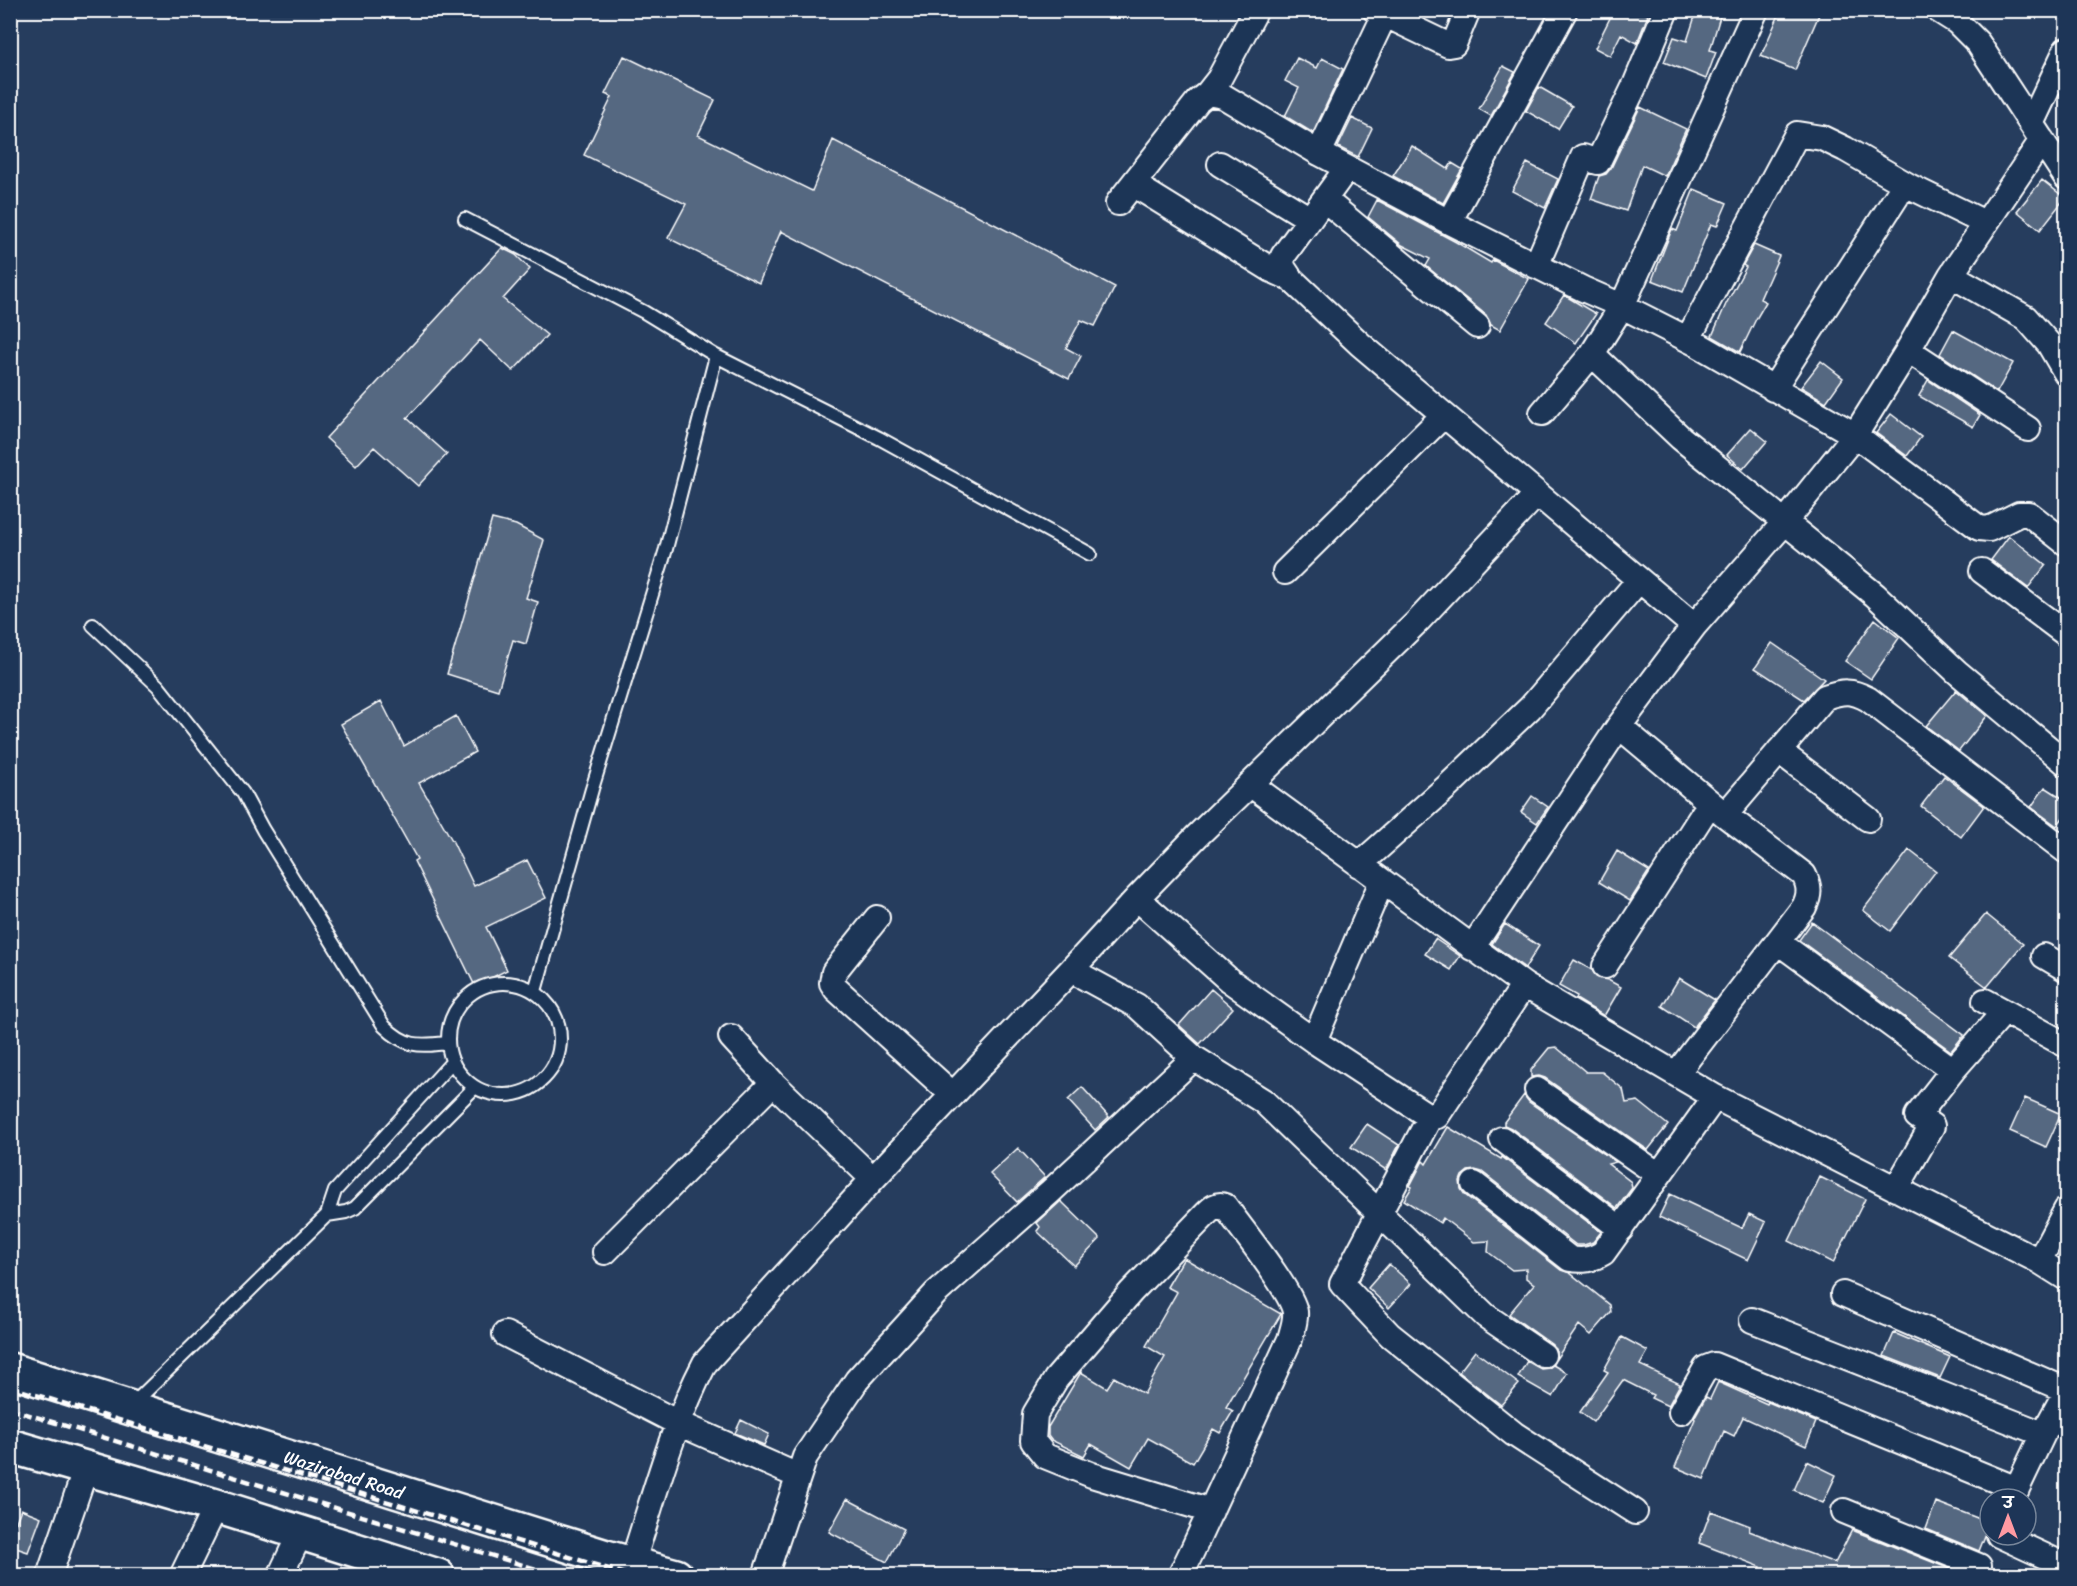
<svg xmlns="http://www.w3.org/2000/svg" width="2077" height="1586" font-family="Sriracha,'Playpen Sans Deva',sans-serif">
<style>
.building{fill:#556781;stroke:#fff;stroke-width:1.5}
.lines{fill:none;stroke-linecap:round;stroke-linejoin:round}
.lane-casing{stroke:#fff;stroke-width:16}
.street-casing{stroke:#fff;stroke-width:28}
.highway-casing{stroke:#fff;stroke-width:38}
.lane{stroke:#1d3557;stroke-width:12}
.street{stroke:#1d3557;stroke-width:24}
.highway{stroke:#1d3557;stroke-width:33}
.rail{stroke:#fff;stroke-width:4.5;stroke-dasharray:9 4.5;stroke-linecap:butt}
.labels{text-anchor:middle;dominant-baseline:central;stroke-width:5;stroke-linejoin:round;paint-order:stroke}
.street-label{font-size:18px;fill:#fff;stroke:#1d3557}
</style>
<rect width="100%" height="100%" fill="#263d5e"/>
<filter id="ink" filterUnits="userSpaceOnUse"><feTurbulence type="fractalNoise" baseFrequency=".0167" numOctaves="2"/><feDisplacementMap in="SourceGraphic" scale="12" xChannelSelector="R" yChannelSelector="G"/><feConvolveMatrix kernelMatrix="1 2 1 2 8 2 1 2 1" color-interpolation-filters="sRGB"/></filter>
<g filter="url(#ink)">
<path class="building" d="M1614,10H1639L1648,15L1637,43L1621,34L1610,56L1595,48Z
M1697,10H1722L1710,50L1716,52L1706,79L1664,62L1674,37L1687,41Z
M1781,10H1821L1795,70L1761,56Z
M624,56L715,100L698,135L812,191L833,140L1115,287L1095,326L1081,320L1066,348L1081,356L1069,379L781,231L759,283L668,238L686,204L584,155L612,97L605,94Z
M1297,58L1317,68L1322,58L1343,69L1313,133L1285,116L1299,88L1285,81Z
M1503,66L1515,72L1491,116L1479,109Z
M1539,87L1572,106L1558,129L1526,111Z
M1640,107L1686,129L1665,176L1642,165L1626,211L1591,199L1599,176L1606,174L1611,168Z
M1352,118L1372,128L1358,157L1338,147Z
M1412,146L1448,169L1452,163L1462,169L1443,203L1393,176Z
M1527,163L1558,179L1545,208L1512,191Z
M2042,180L2065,198L2040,230L2017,211Z
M1694,189L1727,203L1717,226L1711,224L1683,292L1652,280L1672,229L1677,231Z
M1377,200L1456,242L1491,263L1493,260L1529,279L1500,330L1491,325L1486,315L1426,266L1430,259L1402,245L1368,217Z
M1754,245L1779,256L1760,299L1766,302L1756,319L1740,352L1712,336L1726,304L1746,267L1743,265Z
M502,248L516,255L530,269L503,299L547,335L513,371L480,340L407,418L447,454L418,486L374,447L356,466L326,438Z
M1564,295L1596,314L1576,343L1546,322Z
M1953,330L2013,363L1997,392L1940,354Z
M1821,361L1843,378L1826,402L1801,387Z
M1928,380L1980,415L1973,427L1919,396Z
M1891,414L1921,437L1907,456L1876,433Z
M1751,428L1767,441L1743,469L1727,455Z
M492,519L516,525L544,540L526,598L538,602L526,644L513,640L498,690L447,674Z
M2009,536L2046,565L2028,588L1991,560Z
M1875,619L1899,638L1871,679L1845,661Z
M1772,643L1824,679L1804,700L1755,668Z
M1956,690L1987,716L1959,751L1926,726Z
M381,701L404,746L456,716L475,752L419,783L453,842L474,886L527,860L546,898L486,927L507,970L475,986L414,861L417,859L341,724Z
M1944,776L1984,806L1961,837L1921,806Z
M2045,787L2067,801V812L2057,826L2031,807Z
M1532,796L1548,807L1537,823L1521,812Z
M1909,850L1936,871L1890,931L1863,910Z
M1617,851L1649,871L1630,901L1599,882Z
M1986,914L2023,944L1987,987L1949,958Z
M1812,922L1964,1035L1951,1051L1799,940Z
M1505,924L1539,946L1525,968L1492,944Z
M1435,939L1460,956L1451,970L1425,954Z
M1574,960L1592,970L1598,978L1608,980L1621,987L1604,1016L1576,999L1577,996L1559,986Z
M1679,978L1715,1000L1694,1027L1662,1006Z
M1211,989L1233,1008L1200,1044L1179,1025Z
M1556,1047L1586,1072H1602L1623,1089L1626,1103L1638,1101L1668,1125L1648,1150L1545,1078L1539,1076L1531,1077V1070L1549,1048Z
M1082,1087L1109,1117L1095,1130L1068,1100Z
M1524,1095L1529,1102L1616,1162L1608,1164L1631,1182L1632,1188L1617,1208L1511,1128L1504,1125V1122Z
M2025,1098L2061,1114L2046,1147L2010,1131Z
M1367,1124L1399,1145L1386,1170L1351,1147Z
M1448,1127L1501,1159L1502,1157L1601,1232L1593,1242L1584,1245H1576L1482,1172L1475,1170L1468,1171L1462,1176L1460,1181L1461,1189L1465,1195L1561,1270L1570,1273L1610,1305L1611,1312L1591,1335L1579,1325L1556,1359V1349L1551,1344L1509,1314L1534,1284L1526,1278V1269L1512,1270L1488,1252L1489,1241L1474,1242L1443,1218L1440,1223L1404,1200L1412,1187L1410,1186L1423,1161L1426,1164Z
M1018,1148L1045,1177L1017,1202L990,1174Z
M1820,1177L1865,1199L1833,1263L1789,1241Z
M1670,1194L1742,1228L1749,1214L1766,1222L1748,1260L1659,1217Z
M1061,1201L1100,1239L1074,1266L1037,1231L1040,1227L1037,1223Z
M1184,1258L1281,1314L1226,1407L1233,1411L1220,1433L1213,1429L1193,1463L1148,1438L1131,1467L1091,1444L1084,1456L1051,1440L1048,1436V1427L1081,1372L1107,1388L1114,1377L1144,1394L1165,1357L1146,1346L1177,1292L1167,1287Z
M1389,1264L1411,1284L1389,1308L1368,1288Z
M1894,1333L1950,1357L1940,1378L1884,1356Z
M1622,1337L1648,1351L1640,1365L1680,1384L1668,1406L1651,1398L1653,1395L1623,1380L1593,1422L1580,1412L1608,1372L1604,1370Z
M1475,1351L1519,1384L1501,1405L1459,1372Z
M1527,1361L1541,1369L1549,1368L1553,1365L1567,1373L1553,1397L1518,1377Z
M1718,1382L1767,1404L1768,1402L1816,1422L1806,1446L1743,1417L1734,1436L1724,1431L1704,1479L1675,1467L1695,1419L1694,1418L1706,1397L1710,1399Z
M741,1420L769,1434L764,1445L735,1433Z
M1807,1461L1836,1475L1823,1503L1794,1490Z
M847,1499L904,1529L887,1562L829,1532Z
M1936,1502L1990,1523L1979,1551L1926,1529Z
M21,1509L41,1517L28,1552L10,1546V1537Z
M1711,1511L1750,1526L1749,1531L1835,1563L1852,1530L1965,1575H1774L1759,1570L1761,1567L1699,1543Z"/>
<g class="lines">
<g class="lane-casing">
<path id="lane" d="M465,219L644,312L716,356
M93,625L158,686L243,793L263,830L384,1026C406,1048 419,1046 448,1043
M448 1039a56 56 0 1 1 112 0a56 56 0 1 1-112 0Z
M535,991L592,789L666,549L716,356L879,438L1090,554
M327,1215L346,1212L355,1208L474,1088
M132,1405L327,1215L335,1191L452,1062"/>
</g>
<g class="street-casing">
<path id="street" d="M1375,10L1448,45L1454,44L1468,10
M1938,10L1957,22L1978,43L2066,177
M1208,93L1219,79L1256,10
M2032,122L2066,50
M1319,153L1387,10
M1220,164L1310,219
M1347,168L1283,256L1282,266L1290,278L1360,344L1694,626
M1133,184L1272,270L1290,278
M1325,200L1477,326
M1118,203L1198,101L1208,93L1223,96L1319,153L1449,222L1583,289L1622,306L1697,344L1855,435L1979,528L1989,529L2019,514H2029L2066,543
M1449,222L1565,10
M1536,266L1583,157L1598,162L1635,85L1666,10
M1951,275L2026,318L2049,344L2066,373
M1688,339L1797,134L1822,138L1845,149L1909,186
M1908,350L2028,429
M1592,354L1681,438L1875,595L1957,672L2066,763
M1773,389L1899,193L1909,186L1985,223
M1542,413L1592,354L1622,306L1756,10
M1982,571L2066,634
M1285,572L1444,415
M1619,726L1725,815L1804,875C1810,887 1810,895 1804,907L1677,1073
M1779,751L1868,819
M1250,784L1524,985L1715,1097L2039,1261L2066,1278
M1725,815L1825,697C1843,691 1851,690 1868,699L2066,851
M1359,865L1448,786L1530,708L1639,580
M1137,898L1229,980L1314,1041L1430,1117L1437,1116L1524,985
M877,918L834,972L832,983L836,989L952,1094
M1778,942L1953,1070
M1472,948L1619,726L1694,626L1785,522L1855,435L1908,350L1951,275L2042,140
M2044,956L2066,969
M1605,966L1710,803
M1071,970L1137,1006L1194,1058L1263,1101L1486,1316L1543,1355
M1985,1001L2066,1045
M731,1037L773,1083L873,1179
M1314,1041L1382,881
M1537,1090L1659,1175
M1430,1117L1342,1284L1390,1335L1514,1434L1635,1512
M1502,1139L1621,1229
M1474,1184L1570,1259C1583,1261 1591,1260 1603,1253L1715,1097
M1896,1189L1932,1126L1917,1116L1953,1070L2004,1012
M605,1252L773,1083
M2039,1261L2066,1210
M1843,1294L2066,1390
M1752,1320L2043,1434
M505,1334L678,1423L798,1476
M1681,1412L1706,1368L1714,1365L2017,1489
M2012,1499L2043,1434L2066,1392
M1844,1511L1979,1566
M1999,1535L2066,1566
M632,1564C654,1497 672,1426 705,1363L873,1179L1071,970L1137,898L1197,836L1417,622L1537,494
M49,1576L86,1468
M182,1576L216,1506
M280,1576L300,1534
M765,1576L805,1457L857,1380L936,1293L1050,1192L1194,1058
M1180,1576L1194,1547L1290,1339C1292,1331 1296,1321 1295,1312C1292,1291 1240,1227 1225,1206C1217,1203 1212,1208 1206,1214L1131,1292L1056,1379L1035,1414L1033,1441L1045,1456L1092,1475L1211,1511"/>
</g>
<g class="highway-casing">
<g id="highway">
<path id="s1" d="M10,1370L606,1557L676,1576"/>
<path d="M10,1446L216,1506L438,1576"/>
</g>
</g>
<use href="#lane" class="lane"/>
<use href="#street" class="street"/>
<use href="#highway" class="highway"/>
<path class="rail" d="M10,1387L632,1576
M10,1409L559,1576"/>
</g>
</g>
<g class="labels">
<g class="street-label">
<text stroke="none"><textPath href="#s1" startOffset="350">Wazirabad Road</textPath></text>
</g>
</g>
<rect width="2077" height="1586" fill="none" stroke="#1d3557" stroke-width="36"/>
<rect x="18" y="18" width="2041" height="1550" fill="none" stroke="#fff" stroke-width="2" filter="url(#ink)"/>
<g transform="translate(2008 1517)"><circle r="28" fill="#1d3557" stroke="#77869a" stroke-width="1.5"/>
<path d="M0-4.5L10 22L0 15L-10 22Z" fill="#ff9aa2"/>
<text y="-9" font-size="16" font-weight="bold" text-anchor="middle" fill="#ffffff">उ</text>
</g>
</svg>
